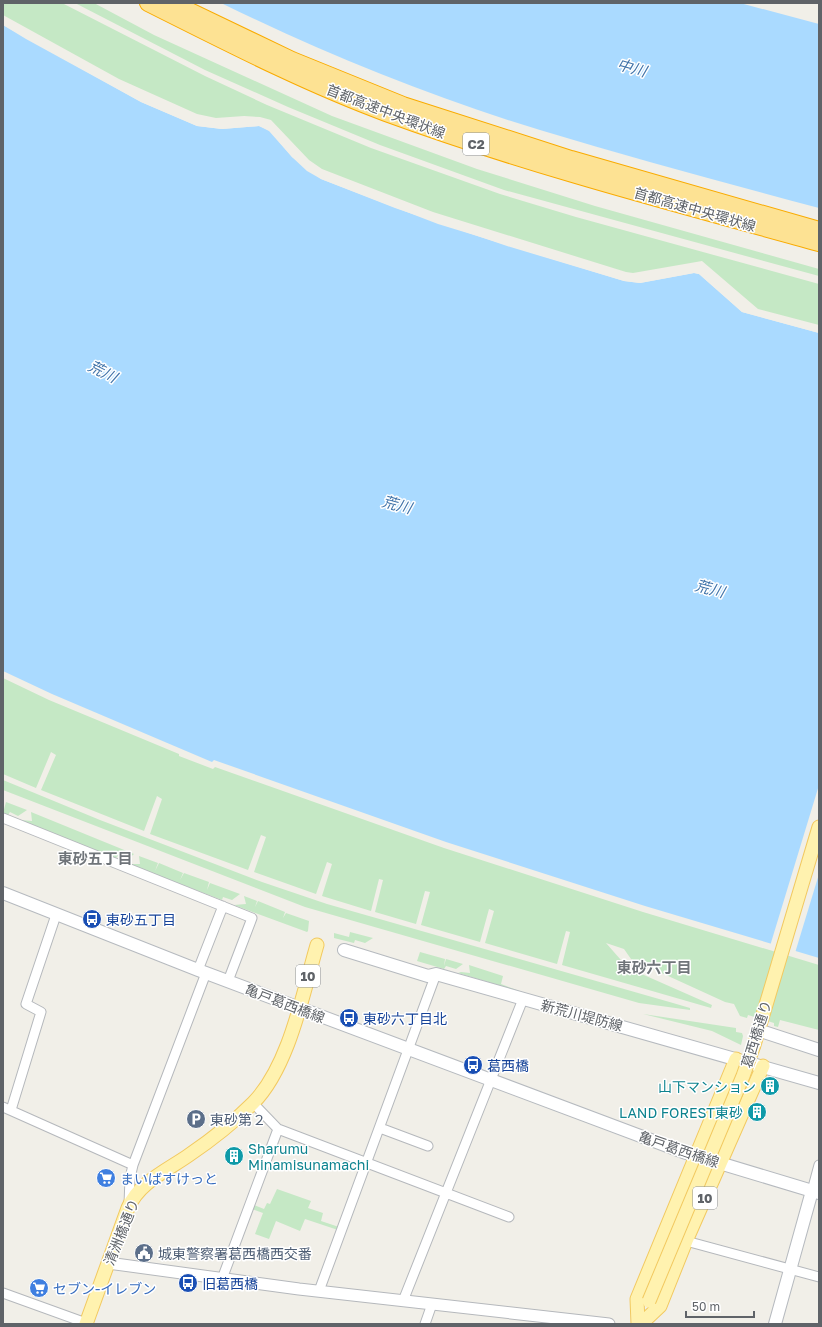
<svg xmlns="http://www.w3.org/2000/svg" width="822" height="1327" font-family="'Golos Text','Noto Sans JP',sans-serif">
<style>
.green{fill:#c5e8c5}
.water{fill:#aadaff}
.pier{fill:#f1efe8}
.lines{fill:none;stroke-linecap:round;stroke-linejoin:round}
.minor-casing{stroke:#b5b8bc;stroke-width:11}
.tertiary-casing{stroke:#b5b8bc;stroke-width:13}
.secondary-casing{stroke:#b6babf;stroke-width:14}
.primary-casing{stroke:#f2c960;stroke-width:15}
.motorway-casing{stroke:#f9ab00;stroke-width:18}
.minor{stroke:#fff;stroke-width:9}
.tertiary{stroke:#fff;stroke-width:11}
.secondary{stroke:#fff;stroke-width:12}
.primary{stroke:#fff2af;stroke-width:13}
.motorway{stroke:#fde293;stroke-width:16}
.primary-bridge-casing{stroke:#f2c960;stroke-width:15;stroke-linecap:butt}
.primary-bridge{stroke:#fff2af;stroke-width:13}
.labels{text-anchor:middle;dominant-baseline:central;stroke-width:3;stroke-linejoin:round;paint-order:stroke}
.shield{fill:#fff;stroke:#8f9295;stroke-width:1}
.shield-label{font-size:13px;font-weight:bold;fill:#5f6368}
.street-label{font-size:14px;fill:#5f6368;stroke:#fff}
.transit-label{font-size:14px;fill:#164399;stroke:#fff;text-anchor:start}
.culture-label{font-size:14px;fill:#0d838f;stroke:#fff;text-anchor:end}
.service-label{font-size:14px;fill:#4e5e75;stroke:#fff;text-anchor:start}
.shop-label{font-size:14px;fill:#366cbe;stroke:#fff;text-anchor:start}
.water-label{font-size:15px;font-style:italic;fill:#4174aa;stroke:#fff}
.neighbourhood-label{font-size:15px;font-weight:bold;fill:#70757a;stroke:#fff}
</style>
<rect width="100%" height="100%" fill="#f1efe8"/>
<path class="green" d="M3,3H62L205,76L267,105L371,148L500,194L576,217L819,284V325L758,309L702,261L633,273L626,272L433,212L322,169L309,160L271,120L260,117L244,116L216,118L197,114L119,79L3,15Z
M75,3H94L154,35L332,116L477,169L595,206L819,269V276L504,190L380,145L288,107L205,70Z
M3,678L49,700L179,754V756L213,769L215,767L444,848L643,912L819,965V1030L780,1020L778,1027L774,1026V1023L748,1015L747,1018L740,1016L734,1004L725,1002L631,959L624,949L606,943L628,968L712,1005L711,1008L562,965L570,932L566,931L557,964L485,943L494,911L489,909L480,942L421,925L430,892L425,891L416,924L375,912L383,880L379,879L371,911L322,896L332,864L327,862L316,894L254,872L266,837L261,835L248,870L150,834L162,799L157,796L144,831L41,790L56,755L51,752L36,788L3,774Z
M3,780L100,820L262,882L327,904L673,1003L690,1008V1010L639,1003L305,907L3,790Z
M6,802L27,810L18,816L10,812L8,815L3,813Z
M31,812L134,854L127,860L117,856L116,859L21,820L32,821Z
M139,856L158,863L155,871L159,863L183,873L180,880L184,873L209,882L207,890L210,883L240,894L232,900L223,897L222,900L128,864H140Z
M244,896L257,901L255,907L258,901L285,912L283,918L286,913L309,921L308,931L307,932L234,905L246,904Z
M350,932L373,938L365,943L355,940L354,943L334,938V933L349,937Z
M420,952L445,959L444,966L446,959L463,964L456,969L446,966L444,969L417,961Z
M469,965L503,976L501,984L525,993L458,973L461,972L470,973Z
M643,1014L736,1028V1032L742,1033L743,1036L741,1045L712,1031Z
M277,1189L311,1201L308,1208L323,1213L321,1221L339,1227L338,1230L305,1219L300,1231L276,1221L269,1239L255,1234L263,1213L252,1209L254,1205L264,1209L267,1203L270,1204Z"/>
<path class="water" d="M221,3H740L819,24V208C726,183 632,158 540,130C431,97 323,53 221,3Z
M3,25L141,102L197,126L222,129L259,126L269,131L292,157L321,179L438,224L624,281L640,283L694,273L699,274L742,312L819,333V958L645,906L446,842L214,760L212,762L52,694L3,671Z"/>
<path class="pier" d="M3,23L142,100L197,124L222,127L259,124L265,126L271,129L293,156L309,169L321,177L396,206L508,244L624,279L640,281L694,271L699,272L743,310L819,331V333L742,312L699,274L694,273L640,283L624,281L507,246L395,208L321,179L307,171L292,157L270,131L264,128L259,126L222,129L197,126L141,102L26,39L3,25Z
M819,785V874L795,953L770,946Z"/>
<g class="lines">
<g class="minor-casing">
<path id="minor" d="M3,818L252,918L228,981
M198,970L223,906
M253,1103L278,1129L509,1217
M3,1107L133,1165
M11,1110L41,1012L26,1004L56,915
M380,1128L428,1146
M812,1191L819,1165
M129,1204L130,1178L133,1165L206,973
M686,1241L819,1277
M222,1279L278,1129
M319,1291L436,974
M3,1293L86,1323
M403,1301L523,999
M425,1324L432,1304"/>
</g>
<g class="tertiary-casing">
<path id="tertiary" d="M108,1263L299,1289L609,1324"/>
</g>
<g class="secondary-casing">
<path id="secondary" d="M3,893L198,970L683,1152L819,1193
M344,950L428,976L436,974L819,1083
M758,1030L819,1050
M775,1324L812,1191"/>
</g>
<g class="primary-casing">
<path id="primary" d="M754,1045L819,827
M86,1324L128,1208C139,1182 168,1170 189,1155C211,1140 234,1122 253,1103C289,1067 303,993 317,945
M638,1324L637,1299L736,1059
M641,1324L660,1306L686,1241L763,1066"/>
</g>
<g class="motorway-casing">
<path id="motorway" d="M148,3C226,42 305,83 386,113C528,165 674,203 819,243
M173,3L292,60L403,105L571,159L819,230"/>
</g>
<use href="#minor" class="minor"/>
<use href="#tertiary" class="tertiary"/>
<use href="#secondary" class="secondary"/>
<use href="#primary" class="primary"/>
<use href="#motorway" class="motorway"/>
<g class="primary-bridge-casing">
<path id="primary-bridge" d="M649,1301L743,1076L754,1045"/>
</g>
<use href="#primary-bridge" class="primary-bridge"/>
</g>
<defs>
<g id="bus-disc" transform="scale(1)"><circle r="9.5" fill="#1a4fb4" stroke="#fff"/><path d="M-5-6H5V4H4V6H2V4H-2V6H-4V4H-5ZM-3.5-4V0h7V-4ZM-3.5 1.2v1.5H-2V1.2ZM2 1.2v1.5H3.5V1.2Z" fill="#fff"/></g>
<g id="building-disc" transform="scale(1)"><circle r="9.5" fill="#0f9aa8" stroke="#fff"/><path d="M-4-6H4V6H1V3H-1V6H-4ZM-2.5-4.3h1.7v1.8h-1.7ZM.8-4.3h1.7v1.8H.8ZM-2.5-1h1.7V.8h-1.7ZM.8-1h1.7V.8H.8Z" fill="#fff"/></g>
<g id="parking-disc" transform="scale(1)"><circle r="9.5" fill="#5c6f8a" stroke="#fff"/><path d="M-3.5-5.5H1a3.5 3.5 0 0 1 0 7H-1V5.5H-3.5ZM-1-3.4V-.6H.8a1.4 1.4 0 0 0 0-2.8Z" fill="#fff"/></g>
<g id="supermarket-disc" transform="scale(1)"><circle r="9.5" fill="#3f7fe0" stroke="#fff"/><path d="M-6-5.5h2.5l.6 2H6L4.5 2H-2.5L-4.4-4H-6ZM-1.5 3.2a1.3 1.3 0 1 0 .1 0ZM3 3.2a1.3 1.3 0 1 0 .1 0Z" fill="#fff"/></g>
<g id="civic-disc" transform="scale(1)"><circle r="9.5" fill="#5c6f8a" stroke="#fff"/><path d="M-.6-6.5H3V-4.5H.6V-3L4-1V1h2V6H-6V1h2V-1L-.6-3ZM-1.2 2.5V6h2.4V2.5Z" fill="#fff"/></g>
</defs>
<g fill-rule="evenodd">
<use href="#bus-disc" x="92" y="919"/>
<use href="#bus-disc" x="349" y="1018"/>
<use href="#bus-disc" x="473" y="1065"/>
<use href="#building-disc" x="770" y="1086"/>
<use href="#building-disc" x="757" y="1112"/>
<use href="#parking-disc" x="196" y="1119"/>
<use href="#building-disc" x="234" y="1156"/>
<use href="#supermarket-disc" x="106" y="1178"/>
<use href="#civic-disc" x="144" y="1253"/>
<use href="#bus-disc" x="188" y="1283"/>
<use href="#supermarket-disc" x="39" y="1288"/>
</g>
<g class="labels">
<g class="shield">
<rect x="463" y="133" width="26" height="22" rx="3"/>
<rect x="296" y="965" width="24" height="22" rx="3"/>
<rect x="693" y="1187" width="24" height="22" rx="3"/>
</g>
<g class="shield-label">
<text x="476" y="144">C2</text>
<text x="308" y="976">10</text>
<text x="705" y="1198">10</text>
</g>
<g class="street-label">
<text transform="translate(386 111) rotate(21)">首都高速中央環状線</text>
<text transform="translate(695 209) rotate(16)">首都高速中央環状線</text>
<text transform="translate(285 1003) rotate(21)">亀戸葛西橋線</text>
<text transform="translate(582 1015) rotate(15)">新荒川堤防線</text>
<text transform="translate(756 1034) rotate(-73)">葛西橋通り</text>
<text transform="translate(679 1149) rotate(19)">亀戸葛西橋線</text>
<text transform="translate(121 1232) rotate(-68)">清洲橋通り</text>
</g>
<g class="transit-label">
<text x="106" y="919">東砂五丁目</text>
<text x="363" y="1018">東砂六丁目北</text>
<text x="487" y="1065">葛西橋</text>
<text x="202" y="1283">旧葛西橋</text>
</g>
<g class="culture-label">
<text x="756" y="1086">山下マンション</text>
<text x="743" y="1112">LAND FOREST東砂</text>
<text x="248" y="1148" text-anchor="start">Sharumu<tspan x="248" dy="16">Minamisunamachi</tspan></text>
</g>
<g class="service-label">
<text x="210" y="1119">東砂第２</text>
<text x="158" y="1253">城東警察署葛西橋西交番</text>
</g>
<g class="shop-label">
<text x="120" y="1178">まいばすけっと</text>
<text x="53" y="1288">セブン-イレブン</text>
</g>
<g class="water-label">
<text transform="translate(632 67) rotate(16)">中川</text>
<text transform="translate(103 371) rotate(27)">荒川</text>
<text transform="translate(397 504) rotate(15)">荒川</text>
<text transform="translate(710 588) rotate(15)">荒川</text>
</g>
<g class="neighbourhood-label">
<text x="95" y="858">東砂五丁目</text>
<text x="654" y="967">東砂六丁目</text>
</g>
</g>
<rect width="822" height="1327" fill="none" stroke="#5f6368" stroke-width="8"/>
<path d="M686 1311v6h68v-6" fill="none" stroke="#5f6368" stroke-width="2"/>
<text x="692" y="1311" font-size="12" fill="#5f6368" stroke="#ffffff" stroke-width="3" paint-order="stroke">50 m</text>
</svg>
